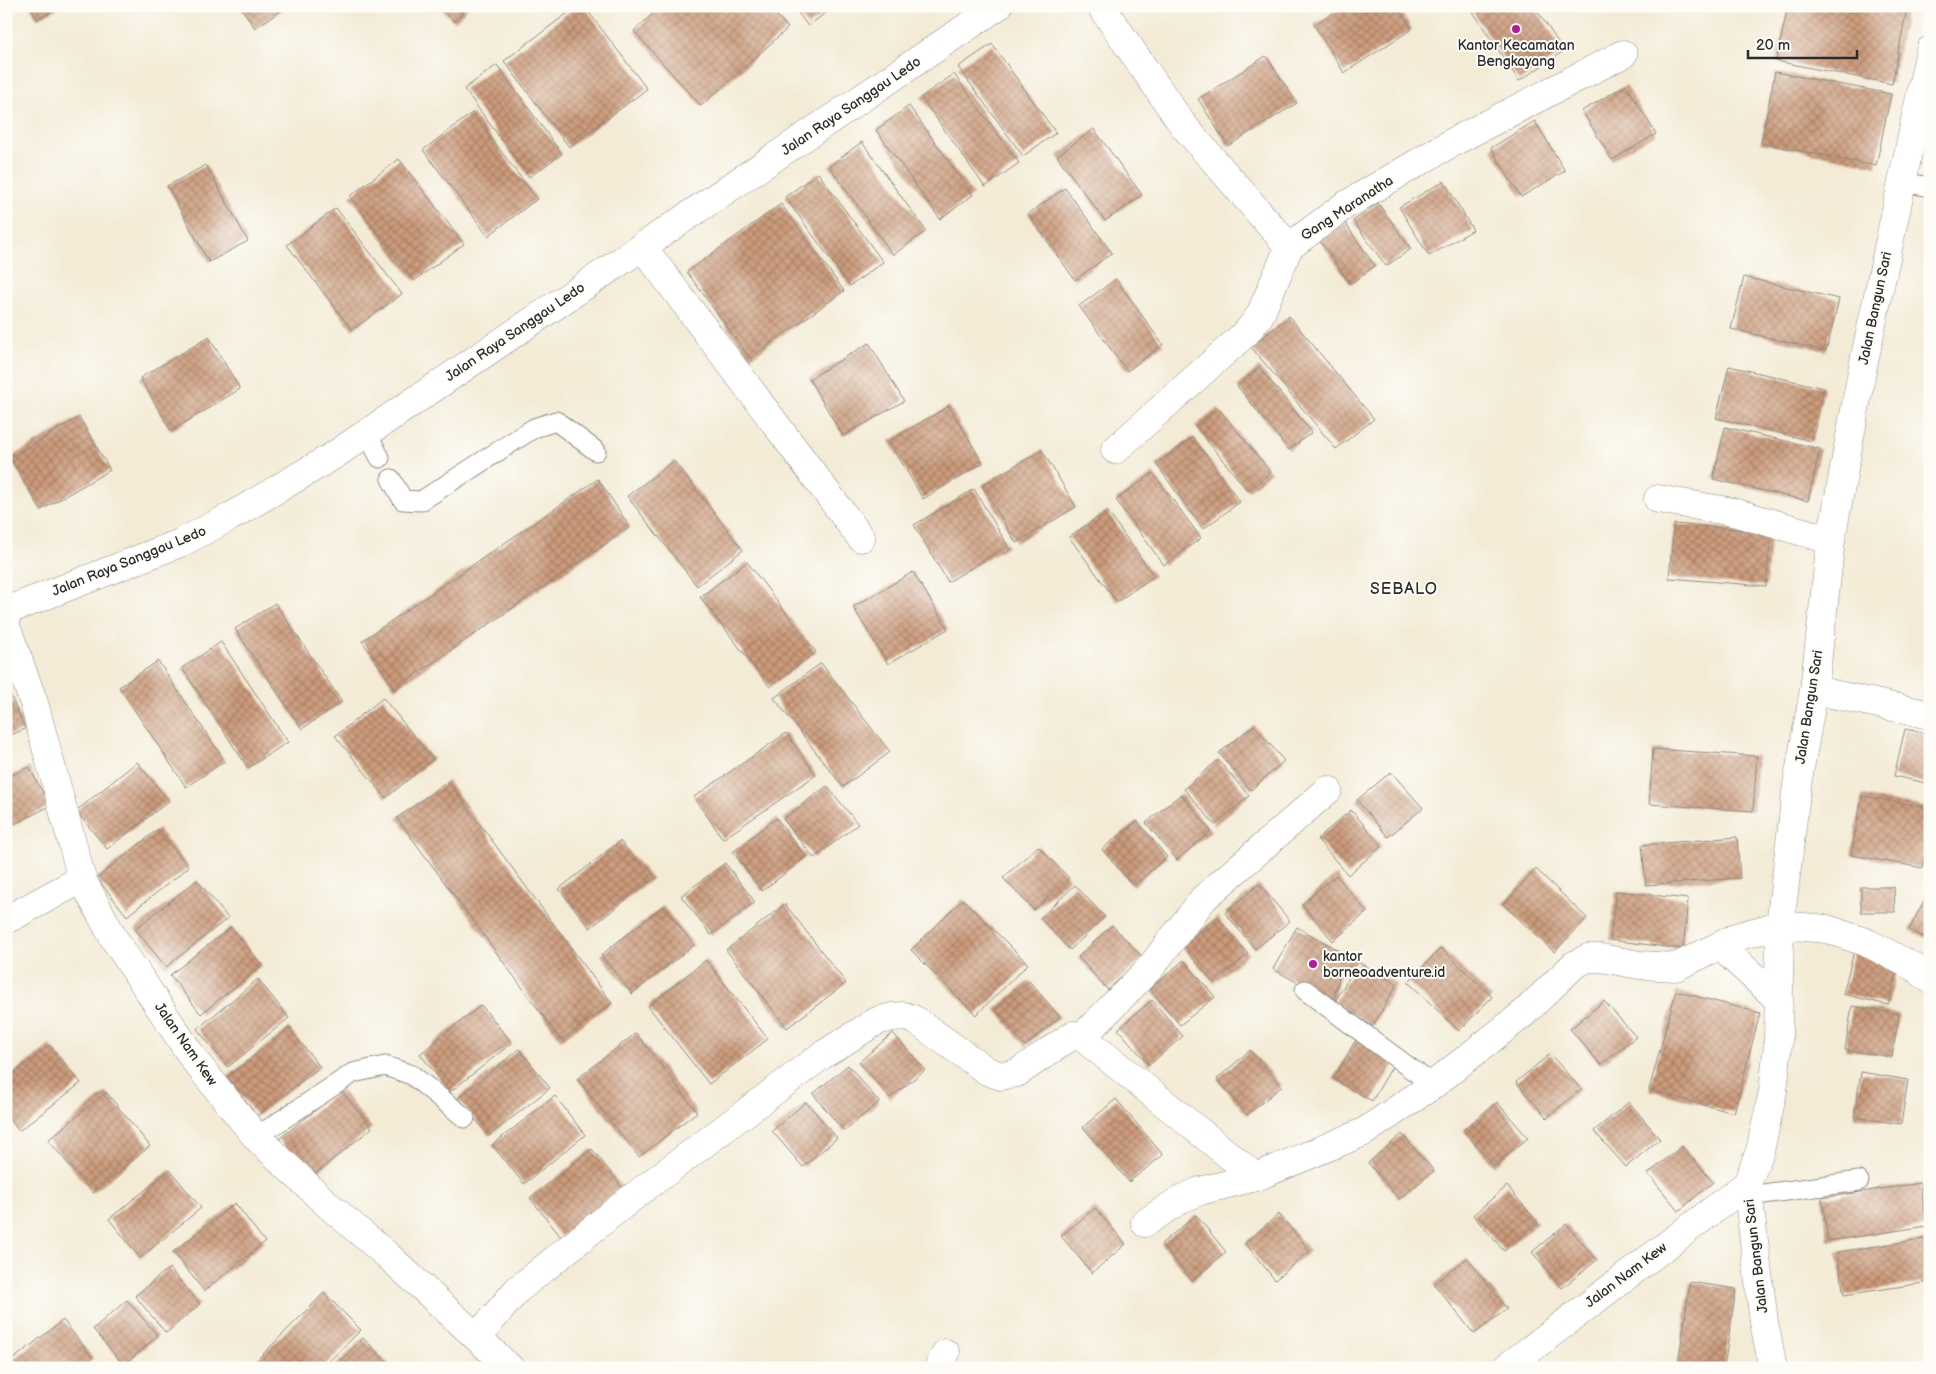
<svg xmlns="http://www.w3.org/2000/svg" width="1936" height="1374" font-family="'Balsamiq Sans',sans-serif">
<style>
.building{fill:url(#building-cross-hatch)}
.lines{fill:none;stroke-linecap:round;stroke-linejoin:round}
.lane-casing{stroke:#8f8b80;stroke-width:21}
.street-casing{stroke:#8f8b80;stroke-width:29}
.highway-casing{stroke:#8f8b80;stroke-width:29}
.lane{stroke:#fff;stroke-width:19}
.street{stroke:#fff;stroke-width:28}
.highway{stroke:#fff;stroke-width:28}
.poi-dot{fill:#b5179e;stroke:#fdfcf7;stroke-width:2}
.labels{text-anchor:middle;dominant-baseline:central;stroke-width:4;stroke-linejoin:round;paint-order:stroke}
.poi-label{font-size:14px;fill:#2b2b2b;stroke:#fdfcf7}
.street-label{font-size:14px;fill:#2b2b2b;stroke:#fdfcf7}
.quarter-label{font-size:16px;letter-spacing:1px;fill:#2b2b2b;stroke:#fdfcf7}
</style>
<defs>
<pattern id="building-cross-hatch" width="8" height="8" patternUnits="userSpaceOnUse" patternTransform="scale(1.25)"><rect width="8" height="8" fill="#cc9b7b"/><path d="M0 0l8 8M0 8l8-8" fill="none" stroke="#a67f65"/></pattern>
</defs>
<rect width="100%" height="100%" fill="#fdfcf7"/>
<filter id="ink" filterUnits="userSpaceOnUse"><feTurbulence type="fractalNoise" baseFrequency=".02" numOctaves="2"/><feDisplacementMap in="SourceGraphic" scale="10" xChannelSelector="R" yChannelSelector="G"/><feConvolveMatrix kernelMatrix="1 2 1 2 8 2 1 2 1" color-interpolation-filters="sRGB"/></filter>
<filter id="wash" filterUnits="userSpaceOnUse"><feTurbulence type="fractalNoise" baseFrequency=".0096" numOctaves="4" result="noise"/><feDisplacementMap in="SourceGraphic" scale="20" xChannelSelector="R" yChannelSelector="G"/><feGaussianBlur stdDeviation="1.12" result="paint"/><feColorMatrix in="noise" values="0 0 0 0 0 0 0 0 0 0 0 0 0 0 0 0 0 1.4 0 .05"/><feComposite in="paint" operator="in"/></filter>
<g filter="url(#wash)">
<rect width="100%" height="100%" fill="#f3ebd6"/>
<g id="blocks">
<path class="building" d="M30,6H63L37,19Z
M240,6H288L255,28Z
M437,6H469L455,22Z
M577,6H584L647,89L569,147L504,61Z
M661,6H768L788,28L701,106L634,31Z
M793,6H835L808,26Z
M1344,6H1397L1412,29L1344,73L1314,25Z
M1469,6H1534L1564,51L1519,81Z
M1788,6H1874L1906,13L1892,84L1776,61Z
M992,44L1056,133L1023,156L958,67Z
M1266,56L1297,103L1228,146L1198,99Z
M497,65L562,154L529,177L464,89Z
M1775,72L1891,94L1876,166L1761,143Z
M954,74L1019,163L985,187L921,97Z
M1626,85L1656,134L1612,160L1582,111Z
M909,106L973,195L940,219L876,130Z
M472,113L537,199L488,236L423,150Z
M1535,121L1565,171L1521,197L1491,148Z
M1094,129L1142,195L1105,221L1057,156Z
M862,142L926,231L893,255L829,166Z
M399,159L464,244L414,281L350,196Z
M206,165L248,241L209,262L167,186Z
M818,173L883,262L850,286L785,197Z
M1444,181L1473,230L1429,256L1399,207Z
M1065,188L1112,253L1075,280L1028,214Z
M1378,203L1411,249L1386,266L1353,221Z
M781,204L844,291L750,358L687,272Z
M336,208L402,294L352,330L287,245Z
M1343,220L1375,266L1350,284L1318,238Z
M1744,277L1839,299L1826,351L1731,329Z
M1116,279L1163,345L1127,371L1079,306Z
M1289,316L1374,419L1336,449L1251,347Z
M209,337L240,389L171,431L140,378Z
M869,343L904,401L843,436L809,379Z
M1729,366L1824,388L1812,441L1716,418Z
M1259,367L1312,432L1289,450L1237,386Z
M949,406L983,463L923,499L889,441Z
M1218,408L1271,472L1248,491L1195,426Z
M79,417L110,470L41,510L10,458Z
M1725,427L1820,449L1808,501L1713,479Z
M1193,437L1240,502L1203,529L1156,464Z
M1042,450L1076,507L1016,543L982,485Z
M674,461L743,550L697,586L627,496Z
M1153,473L1201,538L1164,565L1116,500Z
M598,479L630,527L395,689L362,641Z
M974,489L1008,546L948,582L914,525Z
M1107,511L1154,576L1117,602L1069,537Z
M1674,524L1771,532L1766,586L1669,578Z
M747,562L816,652L770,687L700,597Z
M913,572L948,629L888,664L853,607Z
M275,603L342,702L302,729L235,629Z
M221,642L288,742L248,768L182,668Z
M158,661L225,761L186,787L119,687Z
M821,663L890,752L843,787L774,698Z
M6,685L25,729L6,737Z
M383,698L433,759L386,798L335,736Z
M1254,725L1284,761L1251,790L1219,753Z
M1905,729L1930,734V784L1894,776Z
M786,733L816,775L723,839L694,797Z
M1653,749L1757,756L1753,811L1649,804Z
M1218,760L1249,796L1215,825L1184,789Z
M137,762L169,801L107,849L76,811Z
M29,767L50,806L7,828L6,778Z
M1391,772L1423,808L1388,837L1357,800Z
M448,781L612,1003L561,1040L397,818Z
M827,786L858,824L814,858L783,819Z
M1181,794L1211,831L1177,860L1146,823Z
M1862,796L1930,808V827L1923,868L1851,855Z
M1351,810L1382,846L1348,875L1317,839Z
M776,818L806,857L762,891L733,852Z
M1137,821L1167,857L1133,886L1102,849Z
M158,829L189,867L127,916L97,878Z
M1737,837L1740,878L1646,885L1642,845Z
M620,841L652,879L590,928L559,889Z
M1038,846L1069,878L1034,910L1003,878Z
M725,863L755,902L711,935L681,896Z
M1536,869L1587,918L1554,952L1503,904Z
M1336,875L1367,912L1333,941L1302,904Z
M197,880L228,918L166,967L135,929Z
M1259,884L1290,921L1255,949L1225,913Z
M1075,885L1105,917L1070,950L1040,918Z
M1861,887H1894L1895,912H1861Z
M1616,891L1688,899L1683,949L1610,940Z
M1928,893H1930V940L1909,930Z
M963,899L1028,964L976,1015L911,950Z
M785,904L846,983L787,1028L726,950Z
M663,906L694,945L632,994L601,955Z
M1217,917L1248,954L1214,983L1182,946Z
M1112,925L1143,958L1108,990L1078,957Z
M231,927L262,965L201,1014L170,975Z
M1297,927L1356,960L1339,977L1333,1002L1273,969Z
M1441,948L1492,997L1459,1031L1408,982Z
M1854,951L1899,962L1888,1005L1843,994Z
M706,960L768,1039L709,1084L648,1006Z
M1184,960L1215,997L1180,1025L1150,989Z
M1358,962L1397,984L1373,1026L1334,1003Z
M258,979L289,1018L228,1067L197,1029Z
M1029,981L1060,1017L1025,1046L995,1009Z
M1676,991L1760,1013L1734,1113L1649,1090Z
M1152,1000L1183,1036L1149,1065L1118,1029Z
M1604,1001L1636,1037L1601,1065L1570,1029Z
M481,1005L512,1043L450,1092L420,1054Z
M1852,1006L1899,1014L1892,1057L1845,1050Z
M289,1028L320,1067L257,1116L227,1077Z
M636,1033L697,1112L639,1157L577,1079Z
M893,1033L925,1070L890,1098L859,1062Z
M1357,1038L1396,1060L1372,1101L1333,1079Z
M50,1045L81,1083L19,1131L6,1115V1079Z
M519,1049L550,1088L489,1136L458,1098Z
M1250,1050L1282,1086L1247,1115L1217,1079Z
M1550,1054L1581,1089L1547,1118L1516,1082Z
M848,1065L879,1102L844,1131L813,1094Z
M1861,1072L1908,1080L1901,1124L1854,1117Z
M341,1090L372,1128L310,1178L279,1139Z
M106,1092L150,1146L93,1193L48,1140Z
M555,1096L585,1135L524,1184L492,1145Z
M1116,1099L1163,1155L1129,1182L1083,1127Z
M806,1102L837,1138L803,1167L772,1131Z
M1497,1102L1528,1138L1494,1166L1463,1130Z
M1629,1102L1660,1139L1626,1167L1594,1131Z
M1402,1134L1434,1171L1399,1199L1368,1163Z
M1682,1146L1713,1182L1679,1211L1648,1174Z
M592,1149L623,1188L561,1237L530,1198Z
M170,1170L201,1208L140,1258L109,1219Z
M1920,1183L1927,1226L1828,1241L1822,1198Z
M1507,1186L1538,1223L1504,1251L1473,1215Z
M235,1203L265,1242L204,1291L173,1252Z
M1095,1208L1126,1244L1092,1273L1061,1236Z
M1279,1214L1310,1251L1275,1280L1245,1243Z
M1196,1215L1226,1252L1192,1281L1161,1244Z
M1566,1224L1597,1260L1562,1288L1532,1252Z
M1930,1238V1282L1844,1295L1837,1252Z
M1467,1258L1507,1309L1474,1334L1434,1284Z
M169,1268L200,1304L166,1333L135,1296Z
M1690,1282L1736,1289L1724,1368H1699L1678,1365Z
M324,1293L361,1330L322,1368H249Z
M127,1300L158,1336L124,1365L93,1329Z
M63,1320L93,1358L81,1368H6V1365Z
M363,1338L393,1368H333Z
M1930,1363V1368H1906V1367Z"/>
</g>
</g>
<g filter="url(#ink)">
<use href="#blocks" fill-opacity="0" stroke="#8f8b80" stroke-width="1"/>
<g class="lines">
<g class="lane-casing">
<path id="lane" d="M1902,182L1930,187
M367,433L380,458
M391,479L403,500L421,501L534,428L556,421L596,451
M1305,990L1433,1085
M256,1137L353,1073L385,1066L412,1075L465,1118
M1749,1196L1859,1181"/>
</g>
<g class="street-casing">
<path id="street" d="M1101,6L1183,125L1289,247L1344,206L1453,142L1623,54
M642,246L861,538
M1115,450L1247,332L1260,315L1289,247
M1658,499L1733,512L1831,540
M6,626L34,703L82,879L113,937L195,1061L256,1137L327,1204L387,1255L510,1368
M1814,690L1930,715
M6,920L82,879
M1720,946L1779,1000
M1082,1037L1150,968L1204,898L1328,790
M1145,1223L1181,1199L1200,1191L1256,1177L1364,1132L1433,1085L1523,1014L1574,965L1588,958H1601L1640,965L1676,967L1739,936L1780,925L1827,929L1868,943L1914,967L1930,979
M477,1337L517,1290L629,1200L821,1056L877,1021L892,1017L904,1016L915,1020L987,1071L1001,1076L1017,1073L1073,1035L1082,1037L1256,1177
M938,1368L946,1353
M1506,1368L1747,1184
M1773,1368L1764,1322L1747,1184L1760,1151L1773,1091L1778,1044L1780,925L1797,785L1814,690L1831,540L1862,371L1930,50"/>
</g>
<g class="highway-casing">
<path id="highway" d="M6,611L180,543L230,517L333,456L998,6"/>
</g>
<use href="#lane" class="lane"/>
<use href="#street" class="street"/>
<use href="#highway" class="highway"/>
</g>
</g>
<g class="poi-dot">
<circle cx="1516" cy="29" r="5"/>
<circle cx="1313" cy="964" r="5"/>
</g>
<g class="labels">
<g class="poi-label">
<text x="1516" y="45">Kantor Kecamatan<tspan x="1516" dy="16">Bengkayang</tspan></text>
<text x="1323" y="956" text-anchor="start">kantor<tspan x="1323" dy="16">borneoadventure.id</tspan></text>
</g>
<g class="street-label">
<text transform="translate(851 106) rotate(-34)">Jalan Raya Sanggau Ledo</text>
<text transform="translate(1347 208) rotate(-33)">Gang Maranatha</text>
<text transform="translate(1875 308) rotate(-78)">Jalan Bangun Sari</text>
<text transform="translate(515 332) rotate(-34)">Jalan Raya Sanggau Ledo</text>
<text transform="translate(129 561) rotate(-22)">Jalan Raya Sanggau Ledo</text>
<text transform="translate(1809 707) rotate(-81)">Jalan Bangun Sari</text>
<text transform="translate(186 1044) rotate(55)">Jalan Nam Kew</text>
<text transform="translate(1756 1256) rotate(-97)">Jalan Bangun Sari</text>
<text transform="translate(1626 1275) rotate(-37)">Jalan Nam Kew</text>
</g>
<g class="quarter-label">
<text x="1404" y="589">SEBALO</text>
</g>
</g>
<rect width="1936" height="1374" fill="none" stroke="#fdfcf7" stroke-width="25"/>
<path d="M1748 50v8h109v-8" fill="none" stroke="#2b2b2b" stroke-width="2.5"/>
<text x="1756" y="50" font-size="15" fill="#2b2b2b" stroke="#fdfcf7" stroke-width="4" paint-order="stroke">20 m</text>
</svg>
